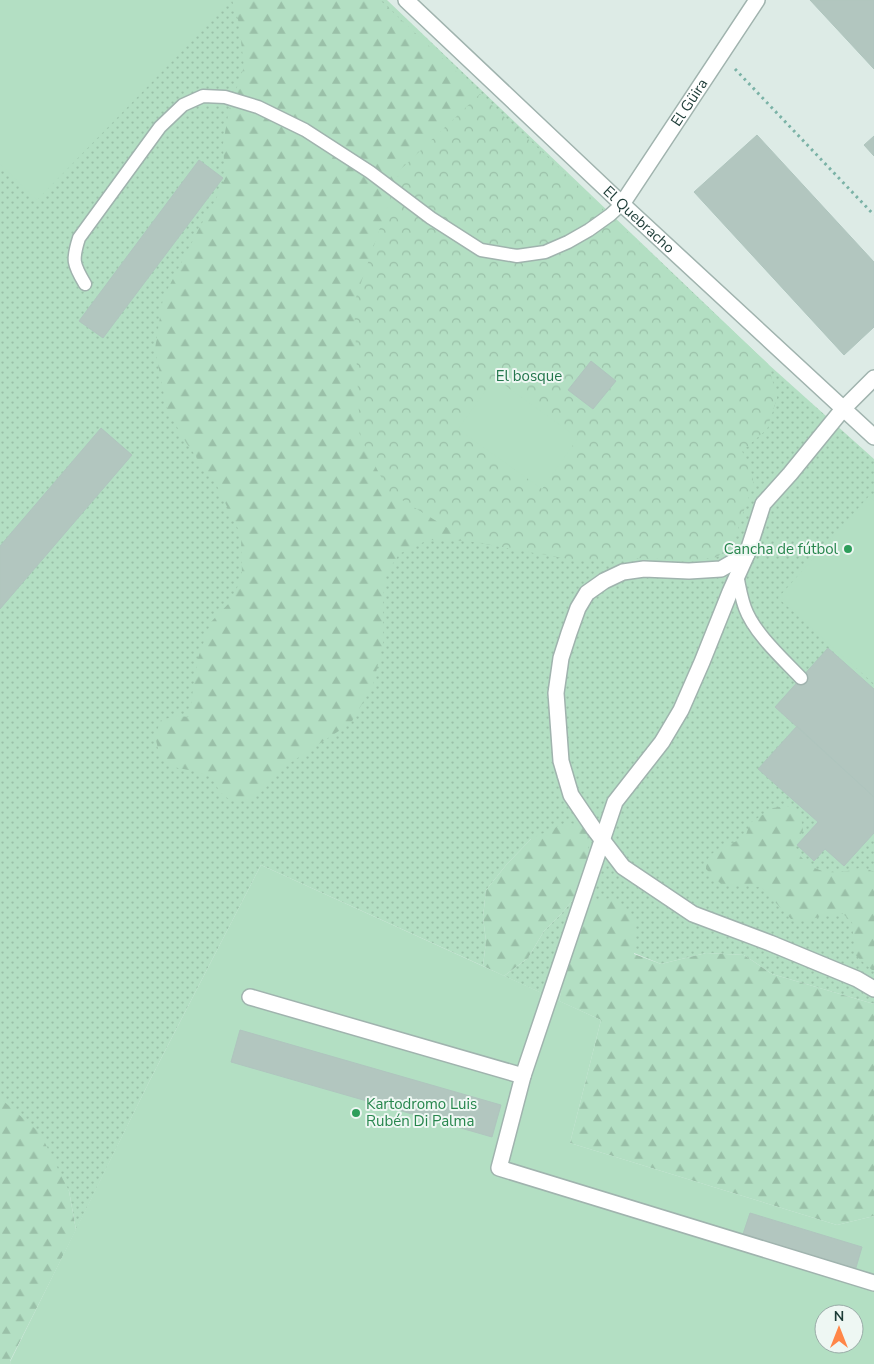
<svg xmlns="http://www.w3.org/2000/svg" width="874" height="1364" font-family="'Nunito Sans',sans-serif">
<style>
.grass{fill:url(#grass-dots)}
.forest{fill:url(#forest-firs)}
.park{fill:url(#park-crowns)}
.garden{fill:#b3dfc3;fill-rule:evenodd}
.building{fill:#b2c6bf;stroke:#afc5be}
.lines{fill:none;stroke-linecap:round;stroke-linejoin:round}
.lane-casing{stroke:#a0b3ae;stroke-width:15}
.street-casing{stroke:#a0b3ae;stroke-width:18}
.path{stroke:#7ab2a6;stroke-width:3;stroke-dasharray:2.5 4;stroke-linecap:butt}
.lane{stroke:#fff;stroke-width:12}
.street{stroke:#fff;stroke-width:15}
.leisure-dot{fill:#2e9e5b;stroke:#eef7f3;stroke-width:2}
.labels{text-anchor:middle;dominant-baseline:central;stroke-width:4;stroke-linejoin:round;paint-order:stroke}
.street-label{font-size:15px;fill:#1d3c37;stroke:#eef7f3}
.park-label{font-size:15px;fill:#23764c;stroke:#eef7f3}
.leisure-label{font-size:15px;fill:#27864d;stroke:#eef7f3;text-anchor:end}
</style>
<defs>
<pattern id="grass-dots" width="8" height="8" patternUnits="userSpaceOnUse" patternTransform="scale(1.25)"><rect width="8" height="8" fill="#b3dfc3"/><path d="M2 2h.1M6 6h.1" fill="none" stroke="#9ac0a8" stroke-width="1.8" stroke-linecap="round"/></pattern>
<pattern id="forest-firs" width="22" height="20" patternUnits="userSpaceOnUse" patternTransform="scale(1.25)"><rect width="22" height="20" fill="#b3dfc3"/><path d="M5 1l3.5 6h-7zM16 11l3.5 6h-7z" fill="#9ac0a8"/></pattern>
<pattern id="park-crowns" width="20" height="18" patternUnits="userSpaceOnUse" patternTransform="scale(1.25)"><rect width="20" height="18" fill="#b3dfc3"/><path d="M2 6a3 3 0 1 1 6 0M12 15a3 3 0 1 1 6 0" fill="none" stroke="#9ac0a8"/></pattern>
</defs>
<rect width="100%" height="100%" fill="#ddebe6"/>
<path class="grass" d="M0,0H387L768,364L874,459V1004L772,974L744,955L706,953L661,964L634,953V917L565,972L559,1001L504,976L528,958L544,931L561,914L578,894L531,839L507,864L486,890L483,917L486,941L483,966L261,865L149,1082L76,1230L69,1191L0,1099Z"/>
<path class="forest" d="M232,0H380L768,364L777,398L767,429L633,545L568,559L469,541L428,540L399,554L385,576L383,600V643L373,685L351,723L281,769L264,790L248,800L231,801L220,792L211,777L194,771L173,767L160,757L155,736L161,720L177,716L190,717L192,696L198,658L211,622L233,599L242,574L241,535L215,482L187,444L167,410L155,349L163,298L202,223L216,199L225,178L223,144L229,110L244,67L239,23Z
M787,806L800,812L803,830L794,848C814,876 832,876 863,867L874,872V970H872L855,955L852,922L842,913L824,915L809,920L791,919L761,887L721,884L706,869C706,867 706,864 707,861C712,848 733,843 745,838L750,823L773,808Z
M567,822L587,828L589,862L578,894L561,914L544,931L528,958L504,976L483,966L486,941L483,917L486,890L507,864L531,839Z
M613,898L634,917V954L661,964L706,953L744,955L772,974L874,1004V1216L837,1225L570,1143L601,1020L559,1001C566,966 577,934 590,901Z
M0,1098L40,1133L69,1191L76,1230L10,1361L11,1364H0Z"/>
<path class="park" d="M480,94L768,364L777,398L767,429L742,451L750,467L754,485L747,501L733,544L717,557L689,561L645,558L609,560L568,559L469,541L389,492L360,437L354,303L400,170Z"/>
<path class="garden" d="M0,0H230L231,1L37,200L0,164Z
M495,378L578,438L542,489L458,429Z
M869,496L874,501V684L778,598Z
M261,865L601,1020L570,1143L837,1225L874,1216V1364H11L10,1362L149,1082ZM824,1314H854V1344H824Z"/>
<path class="building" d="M810,0H874V69Z
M757,135L874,262V327L844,355L694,192Z
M874,136V156L864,145Z
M199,160L223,178L103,338L79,321Z
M591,361L616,381L593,409L568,390Z
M101,428L132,455L0,609V546Z
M828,648L874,689V797L775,707Z
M797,726L874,797V833L844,866L825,849L814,861L797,845L818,822L758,769Z
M240,1030L501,1105L492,1137L231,1062Z
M750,1213L862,1247L855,1271L742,1237Z"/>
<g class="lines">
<g class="lane-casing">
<path id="lane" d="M85,284C73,264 72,260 79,238L160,127L183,105L203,96L225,97L258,107L305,130L370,172L431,218L481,250L517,256L545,252L568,242L589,230L610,215L622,204
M737,574C739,586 741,597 745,608C754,633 783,659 801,678"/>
</g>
<g class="street-casing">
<g id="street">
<path id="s1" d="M406,0L622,204L874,437"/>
<path id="s2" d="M622,204L757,0"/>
<path d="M874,378L843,409L790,474L763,504L747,554L730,592L702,662L681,710L662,742L615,802L523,1076L499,1168L874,1283"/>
<path d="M747,554L721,569L689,571L644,569L623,572L604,581L587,593L578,608L569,633L561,658L556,693L561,761L571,795L594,829L623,867L693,914L770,943L857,979L874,989"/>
<path d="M250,997L523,1076"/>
</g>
</g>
<path class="path" d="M735,69L874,215"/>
<use href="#lane" class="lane"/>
<use href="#street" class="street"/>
</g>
<g class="leisure-dot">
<circle cx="848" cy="549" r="5"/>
<circle cx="356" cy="1113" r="5"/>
</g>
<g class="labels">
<g class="street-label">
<text stroke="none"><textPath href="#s2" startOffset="122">El Güira</textPath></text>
<text stroke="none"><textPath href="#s1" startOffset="320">El Quebracho</textPath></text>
</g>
<g class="park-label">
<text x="529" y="376">El bosque</text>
</g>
<g class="leisure-label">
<text x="838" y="549">Cancha de fútbol</text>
<text x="366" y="1104" text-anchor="start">Kartodromo Luis<tspan x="366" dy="17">Rubén Di Palma</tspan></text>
</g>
</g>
<g transform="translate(839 1329)"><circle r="24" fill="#eef7f3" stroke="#9aaca8"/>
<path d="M0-4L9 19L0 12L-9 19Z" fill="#ff8647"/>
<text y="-8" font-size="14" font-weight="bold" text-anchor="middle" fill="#1d3c37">N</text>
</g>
</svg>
